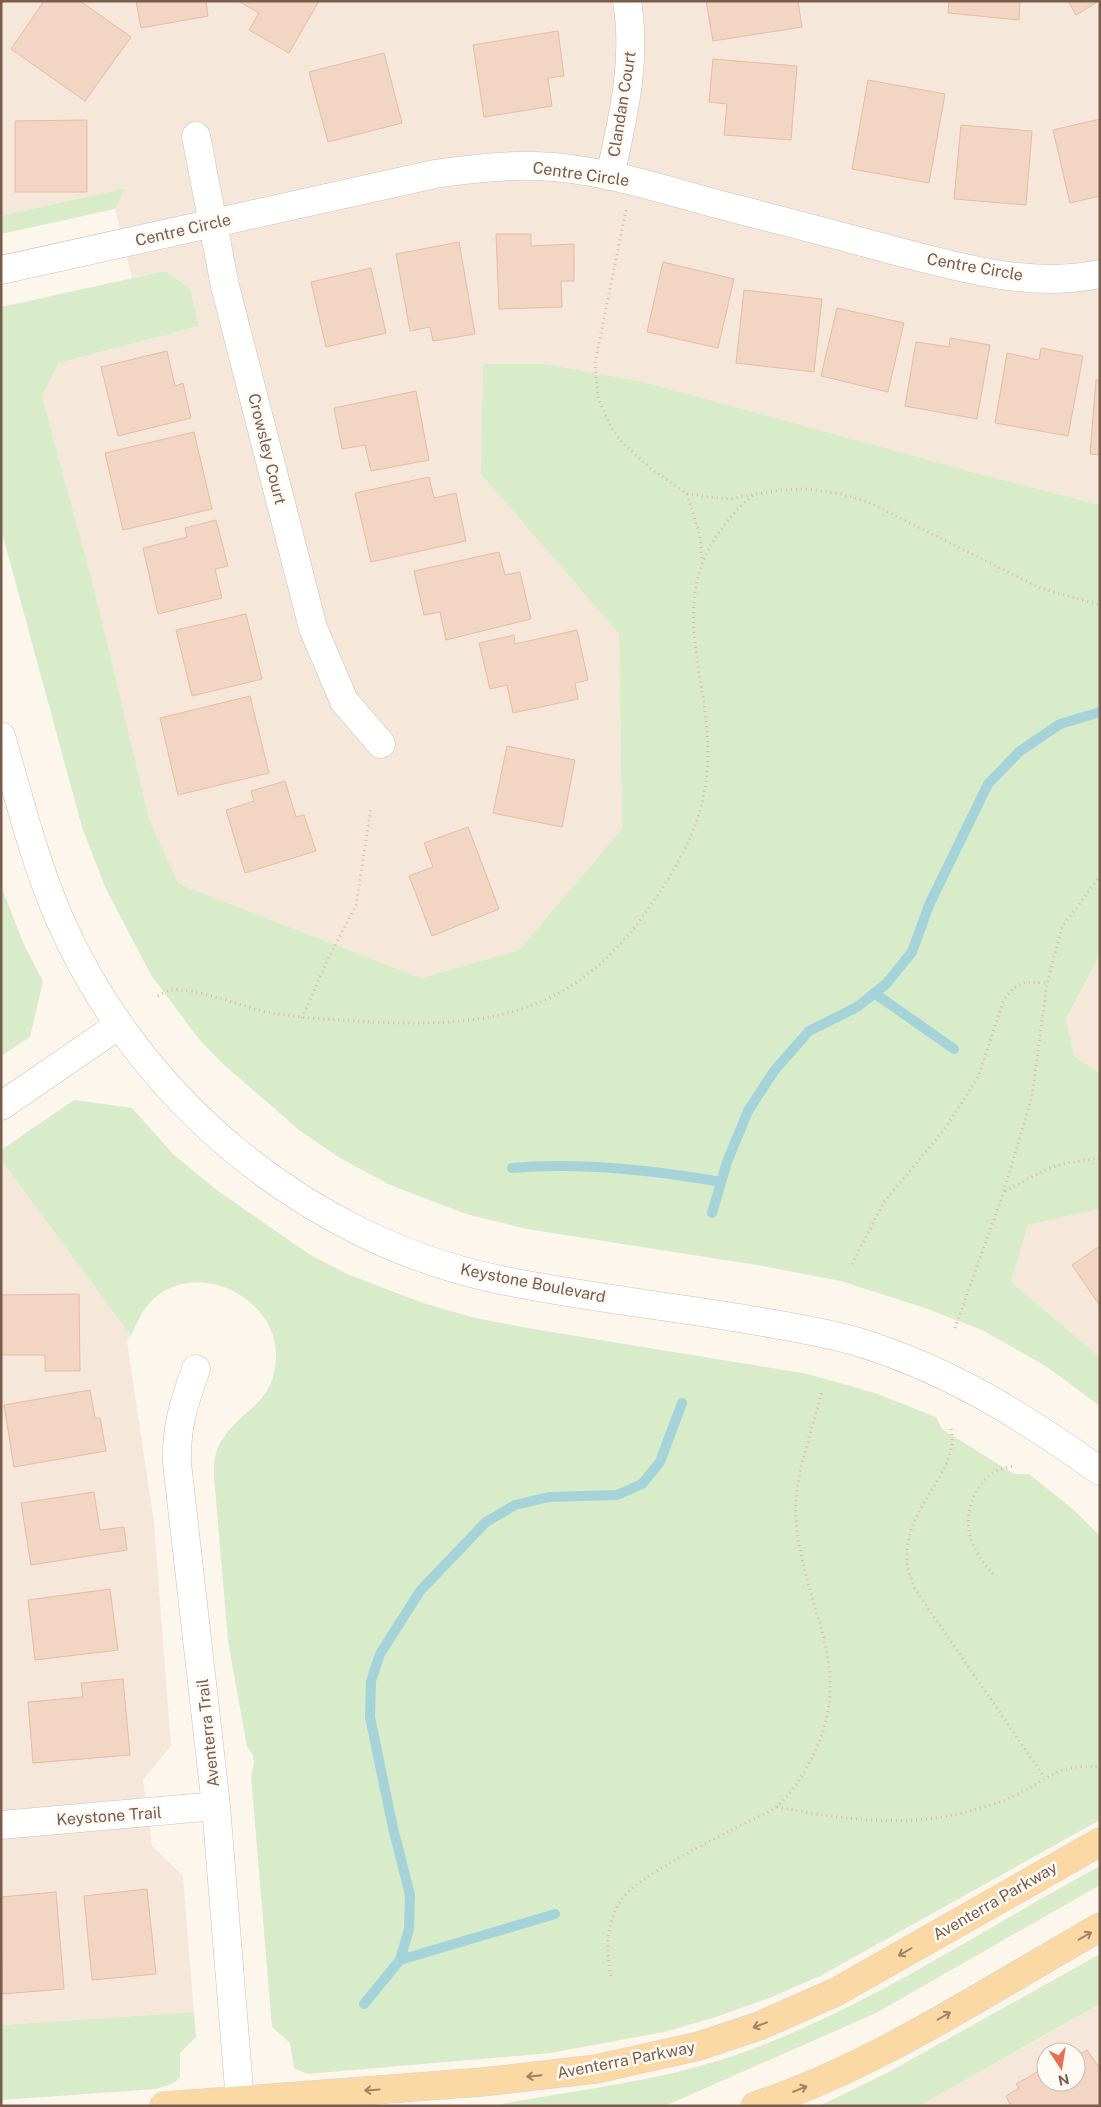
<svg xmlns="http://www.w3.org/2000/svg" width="1101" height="2107" font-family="'Public Sans',sans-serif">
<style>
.residential{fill:#f5e8da;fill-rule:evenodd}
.green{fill:#d8ecc9}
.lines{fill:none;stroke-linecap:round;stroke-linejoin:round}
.stream{stroke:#a5d3da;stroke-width:10}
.building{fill:#f3d5c3;stroke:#e6bba3}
.minor-casing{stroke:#d1beb0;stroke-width:29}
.major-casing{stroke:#dad1cd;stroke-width:29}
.path{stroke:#d9b8a5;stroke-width:3;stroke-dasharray:1 4;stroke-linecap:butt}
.minor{stroke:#fff;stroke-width:28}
.major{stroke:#fbd9a5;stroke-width:28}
.oneway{stroke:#a18267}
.labels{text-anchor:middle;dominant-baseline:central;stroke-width:5;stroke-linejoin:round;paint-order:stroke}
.street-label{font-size:16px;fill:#7a5c4d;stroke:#fffaf3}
</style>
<rect width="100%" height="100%" fill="#fdf6ec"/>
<path class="residential" d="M1,1H1100V505L965,470L481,474L619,634L622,829L519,950L421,978L179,884L150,822L95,592L42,396L59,363L199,326L190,288L165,271L132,278L115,209L125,188L5,215L1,213Z
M1100,955V1073L1074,1056L1066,1020Z
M1,1160L131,1336L127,1341L154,1522L171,1746L143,1780L152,1846L183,1876L194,2012L1,2025Z
M1100,1209V1357L1011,1282L1028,1225Z
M1100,2004V2106H919L1060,2027ZM1046,2052H1076V2082H1046Z"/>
<path class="green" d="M125,188L115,209L1,234V213L5,215Z
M165,271L190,288L199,326L59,363L42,396L95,592L150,822L179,884L421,978L519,950L622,829L619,634L481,474L483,364H544L643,382L965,470L1100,505V955L1066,1019L1074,1056L1100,1073V1209L1028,1225L1011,1282L1100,1357V1406L1047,1367L984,1331L928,1309L841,1281L763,1266L527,1229L466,1214L390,1185L340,1158L299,1130L222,1063L198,1038L151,975L105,887L82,827L1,529V307Z
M1,886L24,945L43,981L30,1037L1,1056Z
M74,1100L132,1108L174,1155L218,1191L309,1254L347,1274L423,1303L475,1318L533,1329L808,1374L875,1393L936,1417L942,1429L1014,1474H1029L1074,1510L1100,1536V1820L822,1975L772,1997L716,2017L664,2032L550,2053L307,2074L294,2068L290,2043L272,2027L251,1775C255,1764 256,1756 247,1747L228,1641L214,1476C214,1463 214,1451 222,1440C243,1407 274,1405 276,1357C278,1302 207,1262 161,1293C145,1303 138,1320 131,1336L1,1160V1150Z
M1100,1866V1885L876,2013L665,2106H492C572,2090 652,2083 730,2057C862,2012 978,1932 1100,1866Z
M1100,1954V2004L919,2106H819L887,2073Z
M194,2012L196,2037L180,2053V2078L172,2084L156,2089L1,2100V2025Z"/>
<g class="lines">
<path class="stream" d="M874,993L954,1049
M512,1168C581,1162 653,1170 721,1182
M712,1213L727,1162L748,1111L774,1071L809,1031L857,1007L886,984L912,952L929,905L988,784L1020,751L1060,724L1100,712
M400,1960L555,1914
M364,2004L400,1960L409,1929L410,1895L393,1828L370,1717L371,1681L380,1654L420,1591L486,1522L515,1505L549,1497L617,1495L642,1484L660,1462L682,1403"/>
</g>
<path class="building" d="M44,1H80L131,37L85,101L11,49Z
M136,1H206L208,16L141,28Z
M238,1H319L289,53L249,30L259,13Z
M706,1H798L802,27L713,41Z
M949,1H1020L1019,20L948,13Z
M1068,1H1099L1076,15Z
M558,31L564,76L548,78L552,106L484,117L473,45Z
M384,53L402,123L328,142L309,72Z
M713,59L797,66L791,140L724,135L727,104L709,102Z
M868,80L945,94L929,183L852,169Z
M1100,119V196L1070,203L1053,130Z
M87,120V192H15V121Z
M961,125L1032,131L1026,205L954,199Z
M496,234H531V246L574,244V281H561L562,307L499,309Z
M459,242L475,334L433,341L430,327L410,331L396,254Z
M663,262L734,279L718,348L647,332Z
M371,268L386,333L326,347L311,282Z
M744,290L822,299L814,372L736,363Z
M837,308L904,323L888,392L821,376Z
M950,338L990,345L977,419L905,406L916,342L949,347Z
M1041,348L1083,356L1068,436L995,423L1007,353L1039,360Z
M167,351L175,386L183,383L191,418L118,436L101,367Z
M1096,380H1100V455L1090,454Z
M416,391L429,460L371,471L365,445L342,449L334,408Z
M194,432L212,509L123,530L105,453Z
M429,477L434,498L456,493L466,541L371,562L355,493Z
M216,520L228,566L215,569L222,598L158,614L143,548L187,537L185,528Z
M499,552L505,575L520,572L531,619L446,640L440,612L424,615L414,571Z
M246,614L262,679L192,696L176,630Z
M577,630L588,680L575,683L578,699L513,713L507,685L490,689L479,643L514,635L515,644Z
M250,696L269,773L178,795L160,718Z
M507,746L575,760L562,827L493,813Z
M285,781L296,817L304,815L316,851L245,873L226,810L254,801L251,791Z
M468,827L499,909L432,936L409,876L433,867L424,843Z
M1100,1246V1306L1072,1265Z
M79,1294L80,1371H45V1355H1V1295Z
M90,1390L95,1418H100L106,1451L14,1467L4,1405Z
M94,1492L100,1530L124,1527L127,1550L31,1565L21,1503Z
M110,1589L118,1650L35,1660L28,1600Z
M123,1679L130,1755L33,1763L28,1702L83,1697L81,1683Z
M147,1889L156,1974L92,1980L84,1896Z
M56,1892L64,1989L2,1994L1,1897Z
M1087,2050L1100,2069V2106H1011L1006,2096L1019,2088L1016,2084L1046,2067V2082H1076V2056Z"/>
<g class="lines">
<g class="minor-casing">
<path id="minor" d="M196,136L225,286L313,628L344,701L381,744
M610,176C623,118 637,61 627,1
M1,270L435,174C469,169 502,165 536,166C598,168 658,188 717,204C775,219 834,234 892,250C958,267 1031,289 1100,274
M1,736C19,798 34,860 60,920C138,1098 305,1238 496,1279C582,1297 670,1306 757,1321C790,1327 823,1332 855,1341C948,1369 1021,1415 1100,1471
M1,1106L119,1025
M196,1369C184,1403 176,1426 177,1463L216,1806L240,2101
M1,1825L216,1806"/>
</g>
<g class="major-casing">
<path id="major" d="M164,2106L482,2082L596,2069L699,2046L759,2026L836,1992L1100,1842
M755,2106C874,2067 991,1989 1100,1927"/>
</g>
<path class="path" d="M626,210L595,363L598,398L611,427L621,441L650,468L687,494L728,499L781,490L808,489L841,494L868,502L1040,588L1100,605
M687,494L700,536L702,562
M158,996C161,994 167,991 171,990C193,986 247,1009 272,1013C306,1019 341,1020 375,1022C500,1028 580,1010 653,902C673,873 690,844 700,810C735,690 635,598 753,495
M302,1018L327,961L356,905L371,808
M1005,1191L1047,1169L1066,1163L1100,1158
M852,1264L884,1202L947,1126L978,1077L1004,999L1013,988L1026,982L1047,983
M955,1328L1004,1191L1032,1096L1047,983L1062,927L1100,876
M951,1429C962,1481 882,1517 915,1589L1044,1777
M993,1574C970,1550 959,1520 978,1489C982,1483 987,1476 994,1472C1000,1469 1007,1468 1013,1466
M777,1807C840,1819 910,1829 973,1810C987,1806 1003,1802 1016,1795C1049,1779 1058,1763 1100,1767
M611,1976C606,1950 606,1924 621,1900C637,1876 715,1839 743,1824C753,1819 767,1814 776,1807C789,1797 800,1779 808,1765C861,1671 803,1611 796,1520C793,1477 812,1432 822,1391"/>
<use href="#minor" class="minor"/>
<use href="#major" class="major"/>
</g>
<defs><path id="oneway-shaft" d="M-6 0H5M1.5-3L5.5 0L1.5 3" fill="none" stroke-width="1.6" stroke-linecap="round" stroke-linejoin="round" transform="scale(1.25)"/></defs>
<g class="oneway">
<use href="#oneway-shaft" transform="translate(1085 1936) rotate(-30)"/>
<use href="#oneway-shaft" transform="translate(905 1952) rotate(150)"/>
<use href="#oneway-shaft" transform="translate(944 2016) rotate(-30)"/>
<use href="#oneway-shaft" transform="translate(760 2025) rotate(159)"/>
<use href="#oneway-shaft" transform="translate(534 2076) rotate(174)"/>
<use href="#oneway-shaft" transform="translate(800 2089) rotate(-22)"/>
<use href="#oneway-shaft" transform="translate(372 2090) rotate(176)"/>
</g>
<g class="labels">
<g class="street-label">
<text transform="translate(622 104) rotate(-81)">Clandan Court</text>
<text transform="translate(581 174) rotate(8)">Centre Circle</text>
<text transform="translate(183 230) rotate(-13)">Centre Circle</text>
<text transform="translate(975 267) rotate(10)">Centre Circle</text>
<text transform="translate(267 449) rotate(76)">Crowsley Court</text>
<text transform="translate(533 1283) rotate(11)">Keystone Boulevard</text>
<text transform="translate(208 1733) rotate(-96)">Aventerra Trail</text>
<text transform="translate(109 1816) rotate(-4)">Keystone Trail</text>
<text transform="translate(995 1901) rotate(-30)">Aventerra Parkway</text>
<text transform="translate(626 2060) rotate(-11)">Aventerra Parkway</text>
</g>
</g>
<rect width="1101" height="2107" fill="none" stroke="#7a5c4d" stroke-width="5"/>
<g transform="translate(1061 2067) rotate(168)"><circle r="24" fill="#fffaf3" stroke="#cabbb1"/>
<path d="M0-4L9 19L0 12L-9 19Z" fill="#e76f51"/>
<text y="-8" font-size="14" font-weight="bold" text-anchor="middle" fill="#7a5c4d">N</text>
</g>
</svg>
